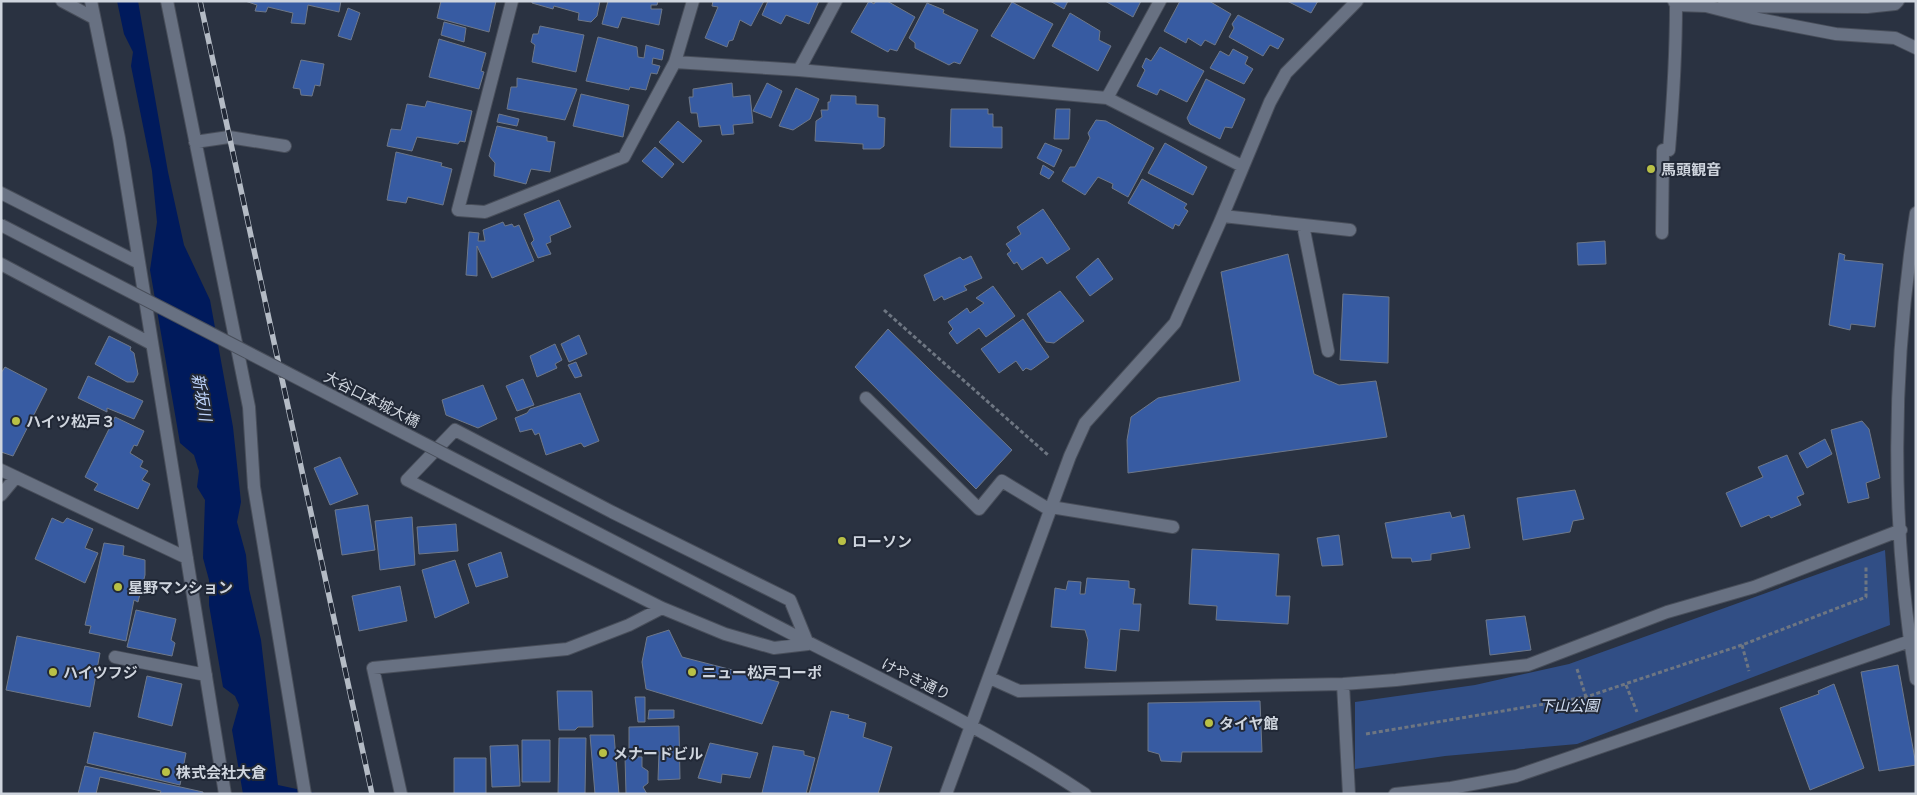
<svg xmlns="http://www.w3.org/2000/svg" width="1917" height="795" font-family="'Libre Baskerville','Noto Sans JP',serif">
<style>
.green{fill:#314e85}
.water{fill:#001a5c}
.building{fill:#375ba2;stroke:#6e7889}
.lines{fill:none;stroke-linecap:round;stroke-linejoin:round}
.minor-casing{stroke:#484e5a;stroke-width:14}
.path{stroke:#6e7682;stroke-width:3;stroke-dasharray:4 2.5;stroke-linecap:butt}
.minor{stroke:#687182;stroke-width:12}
.rail-casing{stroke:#b4bbc5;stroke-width:5.5}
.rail{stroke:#212836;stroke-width:4;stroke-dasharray:11;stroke-linecap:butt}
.minor-bridge-casing{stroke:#484e5a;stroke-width:14;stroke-linecap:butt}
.minor-bridge{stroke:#687182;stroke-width:12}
.poi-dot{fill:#b9c046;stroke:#212836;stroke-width:2}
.labels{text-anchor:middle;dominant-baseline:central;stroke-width:4;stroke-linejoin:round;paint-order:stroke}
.poi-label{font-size:15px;font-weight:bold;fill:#cfd5de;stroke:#212836;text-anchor:start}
.street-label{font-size:15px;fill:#cfd5de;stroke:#212836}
.park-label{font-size:15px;font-style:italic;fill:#d4e0f4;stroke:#212836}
.water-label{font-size:16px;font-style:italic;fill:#bdd3fb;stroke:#212836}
</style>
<rect width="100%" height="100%" fill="#2a3241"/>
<path class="green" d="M1885,550L1890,625L1577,744L1445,756L1355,769V702L1475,685L1569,664Z"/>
<path class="water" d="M117,1H138L168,172L184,245L210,300L233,427L241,502L237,522L246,555L249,589L261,640L278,785L320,794H243L232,730L239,705L235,696L223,687L209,605V580L203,558L205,500L197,487L199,471L194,455L180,443L150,270L157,222L152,171L131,66L133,52L124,34Z"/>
<path class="building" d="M245,1H341L339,12L308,5L305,24L291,23L293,13L268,7L266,12L255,11L257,5Z
M441,1H496L489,32L437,18Z
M532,1H600L597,16L591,22L578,20L579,13L554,6L553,9L532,3Z
M608,1H658L657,5H651V9H662L659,25L622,17L618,28L602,24Z
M713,1H764L751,26L740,20L733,40L729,41L727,47L705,38L718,7L712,6Z
M768,1H819L809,24L786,15L781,24L762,15Z
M869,1L874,4L876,1H887L915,17L897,51L890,49L888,52L851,32Z
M1050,1H1068L1064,9Z
M1105,1H1141L1133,17Z
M1180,1H1209L1231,14L1215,45L1205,40L1201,46L1188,38L1186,43L1164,31Z
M1287,1H1318L1311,13Z
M1012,2L1053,24L1034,59L991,36Z
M927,3L944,10L943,13L978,30L960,64L954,62L949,65L915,48V43L909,38Z
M348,8L360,13L351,40L338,36Z
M1070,13L1100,31L1099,40L1111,46L1098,71L1052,46Z
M1238,15L1284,39L1278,49L1270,45L1263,56L1229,37L1234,28L1232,24Z
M444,22L466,28L464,42L441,35Z
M540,26L584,35L576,72L532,62L535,45L531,42L533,34H538Z
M598,37L637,47L638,57L644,58L646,45L664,50L662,60L653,58L652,64L660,66L657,74L651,73L646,90L630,87L629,90L586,81Z
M439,39L486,53L481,71L484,72L479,89L429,77Z
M1160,47L1204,71L1187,102L1160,89L1157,95L1137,86L1145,70L1142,67L1146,58L1151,61Z
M1233,49L1248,57L1245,64L1253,69L1244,84L1210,68L1220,51L1229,56Z
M301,60L324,64L320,86L315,85L312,96L301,95L300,89L293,88Z
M517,78L577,89L565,120L507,109L511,87H517Z
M1206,79L1245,99L1232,128L1225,127L1220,139L1190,124L1187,118Z
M732,83L733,97L750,95L753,123L733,125L734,134L722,135L720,125L699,127L697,113H691L689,97H693V89Z
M767,83L782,91L771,118L753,111Z
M796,88L819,99L810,119L793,130L779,126Z
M581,94L629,105L623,137L573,126Z
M831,95L856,96V104L878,105V117L885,118L884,146L880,149H863V144L815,141L816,121L822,117L821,110H828V102H830Z
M427,101L472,111L465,142L460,141L458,144L417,137L412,151L387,146L391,129L401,130L407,104L425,107Z
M951,109H988V114H993V127H1002V148L950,147Z
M1056,109H1070L1069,139H1054Z
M499,114L519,119L517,126L497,122Z
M1096,120L1106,121L1154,148L1128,197L1112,188L1113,184L1098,177L1085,195L1062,181L1070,167H1075L1090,138L1088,133Z
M678,121L702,141L683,163L659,142Z
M497,126L547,137V141L555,142L550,172L531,169L526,184L494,176L495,163L489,156Z
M1045,143L1062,150L1054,167L1037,158Z
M1165,143L1207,167L1193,195L1148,173Z
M655,147L674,164L662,178L642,161Z
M396,152L442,163L441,166L452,169L443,205L408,197L406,203L387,200Z
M1043,165L1054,172L1049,179L1040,174Z
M1142,179L1187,204L1184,208L1188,211L1179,226L1175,224L1173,229L1128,203Z
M559,200L571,227L550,236L551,242L546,244L551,254L538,258L531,243L534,240L524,214Z
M1043,209L1070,249L1047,264L1042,257L1022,270L1017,262L1014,264L1007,254L1011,251L1006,244L1021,234L1017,227Z
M503,222L505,226L512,224L514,227L519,225L534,261L492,278L477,246V276L466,275L469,232L479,233L478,241H485L483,230Z
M1605,241L1606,264L1578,265L1577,243Z
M1839,253L1845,255L1844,260L1883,264L1875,327L1851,324L1850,330L1829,325Z
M1288,254L1314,374L1339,385L1376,381L1387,437L1128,473L1127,440L1131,417L1158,398L1240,381L1221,272Z
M971,256L982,278L964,286L967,290L944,300L942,296L934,301L924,275L960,257L963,260Z
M1098,258L1113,279L1090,296L1076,277Z
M993,286L1015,316L986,337L979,328L957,344L949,333L953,329L948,322L967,308L970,313L984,303L976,298Z
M1060,291L1084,321L1054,343L1046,342L1027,314Z
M1343,294L1389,297L1388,363L1340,360Z
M1023,319L1049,357L1031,370L1026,368L1023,371L1016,361L999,373L981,349Z
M888,329L1012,450L976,489L855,367Z
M579,335L587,354L569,362L561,344Z
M109,336L131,347L130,350L134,353L138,374L134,382H127L95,364Z
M555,344L562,360L555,364L557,368L537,377L530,356Z
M576,362L582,376L575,378L568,365Z
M5,367L47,389L13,456L1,452V373Z
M88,376L143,401L134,419L107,408V412L78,398Z
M523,379L534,405L517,411L506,386Z
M483,385L497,419L478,428L446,415L442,400Z
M580,393L599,441L584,447L581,443L546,455L539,433L535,435L532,429L520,432L515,418L527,413L530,409Z
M115,417L144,431L137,446L134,445L130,453L143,461L140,467L148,471L142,480L150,484L138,509L94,490L98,484L85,477Z
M1862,421L1869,429L1880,478L1866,483L1869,498L1848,503L1831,430Z
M1825,439L1832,454L1807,468L1799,453Z
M1787,455L1804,494L1797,497L1801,505L1771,518L1769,515L1741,527L1726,493L1763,477L1758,467Z
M340,457L358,494L330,505L314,468Z
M1575,490L1584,519L1573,521L1570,532L1523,540L1517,498Z
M368,505L375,550L342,555L335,510Z
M1450,512L1452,518L1464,515L1470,548L1431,554V560L1412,562L1411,558H1392L1385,523Z
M412,517L415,565L380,570L375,521Z
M52,518L63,523L67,518L93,529L85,548L98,553L85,583L35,559Z
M456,524L458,551L419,554L417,527Z
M1339,535L1343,565L1322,566L1317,538Z
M104,543L124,546L123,555L145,560V575L138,602L134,600L126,641L89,633L91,626L85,625Z
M1192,549L1279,554L1276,596H1290L1288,624L1216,620L1217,606L1189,604Z
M501,552L508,577L476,587L468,564Z
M455,560L469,603L435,618L422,570Z
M1087,578L1129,581V588L1135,589L1133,604H1141L1139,631L1120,629L1116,671L1085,668L1088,640L1085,630L1051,627L1055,588L1066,590L1068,581L1081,582L1080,594H1085Z
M400,586L407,621L359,631L352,596Z
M136,610L176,619L171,640L175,643L172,656L127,647Z
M1525,616L1531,650L1490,655L1486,620Z
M669,630L682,657L779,682L762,724L646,689L642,662L647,637Z
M17,636L100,653L90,707L6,690Z
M1898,665L1916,765L1879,771L1861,672Z
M147,676L182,684L172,726L138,717Z
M1834,684L1864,768L1810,790L1780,708L1819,694L1818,691Z
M557,691H592L593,727H578L575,730H559Z
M635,697H645V722H638Z
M1260,701L1262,752H1182L1181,762L1161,761L1159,754L1148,751V703Z
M649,710H674V718L648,719Z
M831,711L849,715L848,718L866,723L863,737L892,747L878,794H809Z
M679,726L680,779L658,780L659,752L629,750V727Z
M94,732L186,753L180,785L87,763Z
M590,735H614L619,794H595Z
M559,738H586L585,794H558Z
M522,740H550V782H522Z
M710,743L758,753L750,778L722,774L721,783L698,778Z
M518,745L520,786L492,787L490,746Z
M773,746L804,751V755L815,758L806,794L762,793Z
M625,756L642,757V767L648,771V783L643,787L647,794H626Z
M454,758H486V794H454Z
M85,766L203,792V794H160L161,791L100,777L96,794H78Z"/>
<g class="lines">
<g class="minor-casing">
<path id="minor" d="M62,1L94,18
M91,1L119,138L225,794
M167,1L249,407L254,487L305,794
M512,1L458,210L485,212L624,157L675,62
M693,1L675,62L799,70L836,1
M1674,1L1676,5L1706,6L1753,18L1836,34L1895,38L1916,48
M1723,6L1867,7L1895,4L1898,1
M799,70L1107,98L1160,1
M1107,98L1242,166
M195,142L229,137L285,146
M1,193L137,262
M1916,213C1892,366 1890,527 1916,679
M1223,216L1350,230
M1303,225L1328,351
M1662,233L1663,150H1669C1673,102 1676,54 1676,5
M1,264L150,343
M866,398L979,509L1002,481L1050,510
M455,430L612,512L790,600L808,644L774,648L725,634L662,608L407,480Z
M1,470L187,558
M1,495L16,477
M1051,507L1173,527
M729,601C848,665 972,719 1085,794
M115,657L206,675
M990,678L1019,691L1343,684L1396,680L1528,665L1667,612L1754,587L1901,530
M1343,684L1349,794
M401,794L373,668L567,649L629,625L662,608
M946,794L1070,456L1085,423L1175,323L1220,222L1270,102L1286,73L1357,1
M1395,794L1451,788L1516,776L1916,639"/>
</g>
<path class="path" d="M884,310L1048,455
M1742,645L1749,671
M1577,669L1586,697
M1626,685L1637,712
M1366,734L1586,697L1742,645L1866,597V566"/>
<use href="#minor" class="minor"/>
<g class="rail-casing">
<path id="rail" d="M200,1L372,794"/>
</g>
<use href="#rail" class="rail"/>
<g class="minor-bridge-casing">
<path id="minor-bridge" d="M1,225L729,601"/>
</g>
<use href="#minor-bridge" class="minor-bridge"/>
</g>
<g class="poi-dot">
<circle cx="1651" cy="169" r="5"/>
<circle cx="16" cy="421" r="5"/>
<circle cx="842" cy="541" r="5"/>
<circle cx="118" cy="587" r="5"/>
<circle cx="53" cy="672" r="5"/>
<circle cx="692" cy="672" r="5"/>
<circle cx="1209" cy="723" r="5"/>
<circle cx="603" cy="753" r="5"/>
<circle cx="166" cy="772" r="5"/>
</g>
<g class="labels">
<g class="poi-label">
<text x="1661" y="169">馬頭観音</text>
<text x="26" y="421">ハイツ松戸３</text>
<text x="852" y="541">ローソン</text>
<text x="128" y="587">星野マンション</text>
<text x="63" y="672">ハイツフジ</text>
<text x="702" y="672">ニュー松戸コーポ</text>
<text x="1219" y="723">タイヤ館</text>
<text x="613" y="753">メナードビル</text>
<text x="176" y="772">株式会社大倉</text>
</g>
<g class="street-label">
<text transform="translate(372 399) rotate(27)">大谷口本城大橋</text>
<text transform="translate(916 679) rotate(26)">けやき通り</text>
</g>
<g class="park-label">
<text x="1569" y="705">下山公園</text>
</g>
<g class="water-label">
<text transform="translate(202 397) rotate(80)">新坂川</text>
</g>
</g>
<rect width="1917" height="795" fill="none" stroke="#cfd5de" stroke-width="5"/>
</svg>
